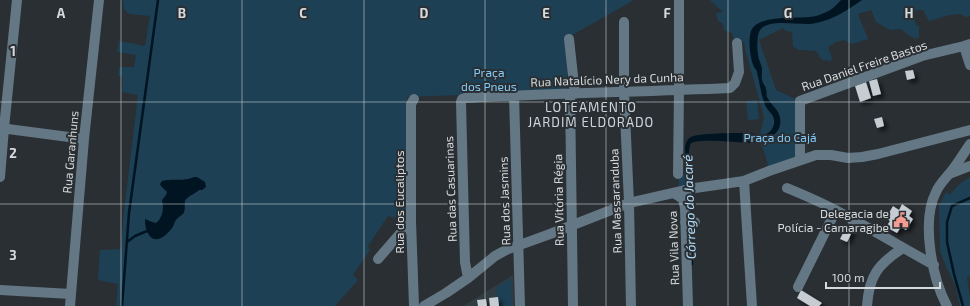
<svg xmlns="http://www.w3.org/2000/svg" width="970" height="306" font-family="'Exo 2',sans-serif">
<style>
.built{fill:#303b42}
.green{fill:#1d4055}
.water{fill:#001421}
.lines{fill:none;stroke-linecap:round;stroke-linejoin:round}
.stream{stroke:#001421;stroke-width:2.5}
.building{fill:#c6cdd2;filter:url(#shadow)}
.minor{stroke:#647784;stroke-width:10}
.grid{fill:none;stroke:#d6dadc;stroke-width:1;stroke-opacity:0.55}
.labels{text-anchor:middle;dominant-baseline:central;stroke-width:4;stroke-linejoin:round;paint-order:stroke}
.street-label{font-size:12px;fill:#d6dadc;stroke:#2a2f33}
.park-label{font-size:12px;fill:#83caf6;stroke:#2a2f33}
.poi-label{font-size:12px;fill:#d6dadc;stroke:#2a2f33;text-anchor:end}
.neighbourhood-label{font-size:13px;letter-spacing:1px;fill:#ced5da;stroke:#2a2f33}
.water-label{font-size:13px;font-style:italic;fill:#b5dffa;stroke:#2a2f33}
.grid-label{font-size:13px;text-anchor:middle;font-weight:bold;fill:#d6dadc;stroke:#2a2f33;stroke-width:4;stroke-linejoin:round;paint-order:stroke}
</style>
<defs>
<filter id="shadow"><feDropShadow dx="3.5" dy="3.5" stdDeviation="2" flood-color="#0009"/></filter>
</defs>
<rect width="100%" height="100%" fill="#2a2f33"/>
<path class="built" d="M513,275L514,306H463Z"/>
<path class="green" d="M123,0H634L567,38V96L460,95L407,97V209L394,218L388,216L368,246L370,250L353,275L358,280L335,306H116L118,284L98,280L100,250L121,249L124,211L138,95L122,92L123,77L118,76L119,67H134L136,55L117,52L119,41L145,46L150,16L129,14L124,9Z
M710,0H970V16L966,17L960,14L949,15L929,21L923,10H916L913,14L916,25L919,26V37L916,39L908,35L904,31L900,29L890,30L876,22L871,10L858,14L868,39L852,44L844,40L836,42L828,47L832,58L831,61L822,60L816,51L807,50H798L793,46L792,32L786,31L783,28L759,40L776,90L800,101V160L769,171L766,157L759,138L764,117L745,49L744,42C734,42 735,41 731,32L725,31L722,23L718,21L716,13L723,12Z
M757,100L759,119L748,120L746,101Z
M679,174H686L688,190L679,192Z
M970,177V276L967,277L970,298V306H960L955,284L948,271L940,251L939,206L946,192L950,195C956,187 961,182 970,177Z
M511,278L512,306H499L496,288Z"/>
<path class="water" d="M841,0H862C847,10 833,20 816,23C802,27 766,16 759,32C757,37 757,49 758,54C758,59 761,63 762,68C762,73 761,78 763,83C764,85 766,87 766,89C767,92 766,94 767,97C770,103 775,107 778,112C787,131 769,141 753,143C738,143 703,138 691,143C686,153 691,171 692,182C692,194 693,206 693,218L689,219L685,147C686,143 687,139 691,137C696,133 739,133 748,133C754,133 763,137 768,133C772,131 775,124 774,120C774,115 769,112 766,107C761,96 760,84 757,72C756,69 756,70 754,67C750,58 748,41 751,31C758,13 801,20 816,16C829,12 833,9 841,0Z
M194,177H197L205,182L206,187L202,190H199C195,194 186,197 185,201C184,205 186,210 183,214C181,216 178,217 176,220C174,222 174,226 172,228C167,235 156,245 149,235C146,231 145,225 145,220V219L152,222L156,223C163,217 164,208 162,200L166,195L167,192L161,186L160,184L162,181C173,178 184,182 194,177Z"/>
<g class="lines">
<path class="stream" d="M691,225L692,264
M127,242L135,236L147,231
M122,306L129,213L158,0
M963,306L954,274L947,242V222L952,206L970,198"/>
</g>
<path class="building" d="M913,70L915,78L907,80L905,71Z
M877,79L881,94L873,96L869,81Z
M866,82L871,98L860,102L855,86Z
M882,117L884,126L877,128L874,119Z
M902,204L912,211L909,216L913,219L906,230L901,227L897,233L886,227L890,221L886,218L893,206L899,210Z
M846,227L853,230L847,242L840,239Z
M801,290L822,303L819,306H810L797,298Z
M498,297L499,306H490L489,298Z
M486,299L487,306H478L477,300Z"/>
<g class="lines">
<path class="minor" d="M624,22V92L629,203L631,306
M569,39L575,94
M964,46L970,65
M570,94L573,306
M514,95L520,306
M0,128L84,139
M800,160V101L922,56L964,46L970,44
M678,174L679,90V0
M949,174L970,166
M0,177L4,128L17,0
M744,181L752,306
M787,188C804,195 821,202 837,211C870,228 901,247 934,265
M674,193L683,199L685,208L688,306
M685,222H695
M378,259L411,221
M468,278L465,262L461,102L462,99L465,98C553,93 641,92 730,88L735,83L739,72L737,43
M798,287L836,210
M0,290L71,294
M70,306L84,139L99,0
M414,306L411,221V104L414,99
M424,306L446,293L468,278L495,256L506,250L550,234L629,203L695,188L744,181L769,171L816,155H831L848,158L862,157L878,154L970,130
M867,306C869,276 878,264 903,248
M947,306C932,278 921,221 936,192C939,185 944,180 949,174C957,165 963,154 970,144"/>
</g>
<path class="grid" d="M121,0V306M242,0V306M364,0V306M485,0V306M606,0V306M728,0V306M849,0V306M0,102H970M0,204H970"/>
<defs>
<g id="civic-bare" transform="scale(1.2)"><path d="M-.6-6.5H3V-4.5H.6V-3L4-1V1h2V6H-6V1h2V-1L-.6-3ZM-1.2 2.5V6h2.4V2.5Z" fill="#f59c92" stroke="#2a2f33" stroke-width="2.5" paint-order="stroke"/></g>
</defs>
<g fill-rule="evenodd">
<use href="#civic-bare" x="901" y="220"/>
</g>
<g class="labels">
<g class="street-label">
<text transform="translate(864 65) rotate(-19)">Rua Daniel Freire Bastos</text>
<text transform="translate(607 79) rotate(-2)">Rua Natalício Nery da Cunha</text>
<text transform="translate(70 152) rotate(-85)">Rua Garanhuns</text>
<text transform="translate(450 189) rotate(-92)">Rua das Casuarinas</text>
<text transform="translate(558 200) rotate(-91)">Rua Vitória Régia</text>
<text transform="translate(504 201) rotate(-92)">Rua dos Jasmins</text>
<text transform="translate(615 201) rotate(-92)">Rua Massaranduba</text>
<text transform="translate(399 202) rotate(-90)">Rua dos Eucaliptos</text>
<text transform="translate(673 248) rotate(-92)">Rua Vila Nova</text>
</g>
<g class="park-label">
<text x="489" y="72">Praça<tspan x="489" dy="14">dos Pneus</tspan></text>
<text x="780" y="137">Praça do Cajá</text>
</g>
<g class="poi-label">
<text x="889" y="213">Delegacia de<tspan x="889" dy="14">Polícia - Camaragibe</tspan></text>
</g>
<g class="neighbourhood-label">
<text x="591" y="107">LOTEAMENTO<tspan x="591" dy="15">JARDIM ELDORADO</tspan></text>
</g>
<g class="water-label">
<text transform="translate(689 207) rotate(-92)">Córrego do Jacaré</text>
</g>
</g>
<g class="grid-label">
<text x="61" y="18">A</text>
<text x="182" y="18">B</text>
<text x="303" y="18">C</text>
<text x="424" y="18">D</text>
<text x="546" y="18">E</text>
<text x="667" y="18">F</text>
<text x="788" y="18">G</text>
<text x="909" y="18">H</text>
<text x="13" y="56">1</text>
<text x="13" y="158">2</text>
<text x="13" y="260">3</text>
</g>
<path d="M826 282v6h114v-6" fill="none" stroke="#d6dadc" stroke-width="2"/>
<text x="832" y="282" font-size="12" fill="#d6dadc" stroke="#2a2f33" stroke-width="3" paint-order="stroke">100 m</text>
</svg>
